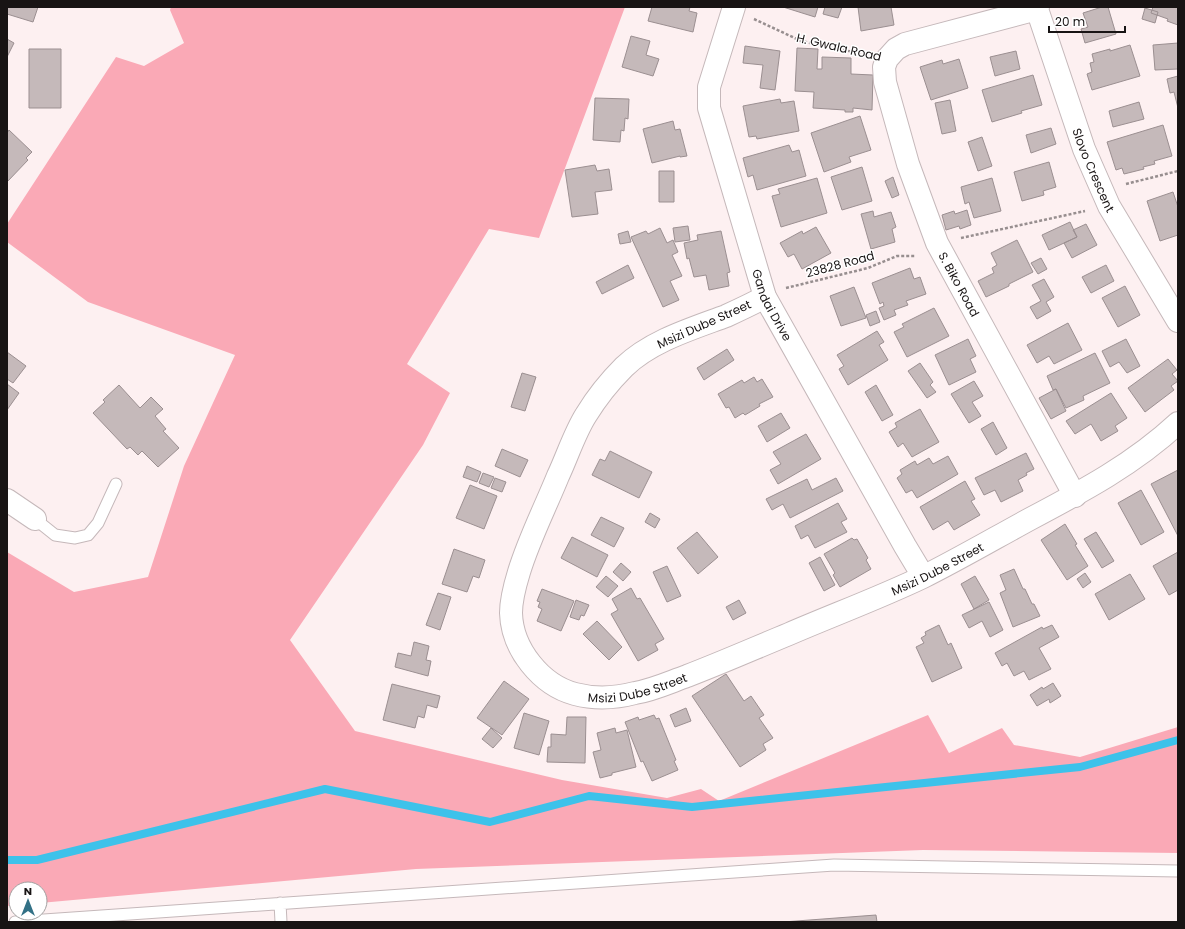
<svg xmlns="http://www.w3.org/2000/svg" width="1185" height="929" font-family="Poppins,sans-serif">
<style>
.green{fill:#faa9b6}
.lines{fill:none;stroke-linecap:round;stroke-linejoin:round}
.stream{stroke:#3dc2ea;stroke-width:8}
.building{fill:#c5b9ba;stroke:#9b8f91}
.lane-casing{stroke:#c5b8ba;stroke-width:13}
.street-casing{stroke:#c5b8ba;stroke-width:24}
.path{stroke:#978e8f;stroke-width:2.5;stroke-dasharray:3 2;stroke-linecap:butt}
.lane{stroke:#fff;stroke-width:11}
.street{stroke:#fff;stroke-width:22}
.labels{text-anchor:middle;dominant-baseline:central;stroke-width:3;stroke-linejoin:round;paint-order:stroke}
.street-label{font-size:12px;fill:#181414;stroke:#fff}
</style>
<rect width="100%" height="100%" fill="#fdf0f1"/>
<path class="green" d="M171,7H625L539,238L489,229L407,364L450,393L423,445L290,640L355,731L562,780L667,798L701,789L719,801L928,715L949,753L1002,728L1014,745L1080,757L1178,727V853L923,850L416,869L40,903V889H16V905L7,906V552L74,592L148,577L184,466L235,355L88,302L7,242V224L116,57L144,66L184,43L170,10Z"/>
<g class="lines">
<path class="stream" d="M7,860H37L325,789L490,822L589,796L692,807L1080,767L1178,740"/>
</g>
<path class="building" d="M7,7H38L33,22L7,14Z
M652,7H690L689,11L697,13L693,32L648,21Z
M783,7H818L815,17Z
M825,7H842L838,18L823,14Z
M858,7H891L894,25L861,31Z
M1102,7H1108L1116,34L1085,43L1081,29L1088,27L1083,13Z
M1153,7H1178V25L1167,21L1168,19L1151,13Z
M1145,8L1158,12L1155,23L1142,19Z
M631,36L650,41L646,55L659,59L653,76L622,67Z
M7,39L14,43L7,57Z
M1178,43V69L1155,70L1153,45Z
M1130,45L1140,76L1092,90L1087,74L1092,72L1090,63L1094,62L1092,54L1110,49V51Z
M745,46L780,51L775,90L760,88L763,65L743,63Z
M797,48L818,49L817,69H822V57L851,58V74L873,75L872,110L853,108V112H845V110L813,108L814,92L795,91Z
M29,49H61V108H29Z
M1016,51L1020,69L995,76L990,57Z
M959,59L968,88L931,100L920,67L942,60L943,64Z
M1033,75L1042,105L1021,111L1022,113L992,122L982,90Z
M1178,76V108L1174,92L1170,93L1167,79Z
M595,98L629,99L628,119L625,118L624,131L621,130L620,142L593,140Z
M780,99L781,103L794,101L799,131L757,139L756,136L749,137L743,106Z
M950,100L956,131L942,134L935,103Z
M1139,102L1144,119L1113,127L1109,111Z
M860,116L871,150L849,157L851,162L824,172L811,133Z
M673,121L675,130L680,129L687,156L680,157V156L652,163L643,129Z
M1163,125L1172,156L1154,161L1155,164L1143,167L1144,169L1124,174L1122,168L1116,170L1107,142Z
M1051,128L1056,144L1031,153L1026,135Z
M9,130L32,152L26,158L28,160L7,182V133Z
M982,137L992,166L978,171L968,142Z
M789,145L792,152L799,150L806,176L757,190L753,175L748,177L743,158Z
M1049,162L1056,187L1043,191L1044,195L1022,201L1014,172Z
M595,165L597,171L609,169L612,190L595,192L598,214L572,217L565,170Z
M862,167L872,201L842,210L831,177Z
M659,171H674V202H659Z
M893,177L899,195L892,198L885,181Z
M817,178L827,213L781,227L772,196L780,194L778,189Z
M992,178L1001,211L974,218L969,202L965,204L961,187Z
M1173,192L1178,207V235L1160,241L1147,201Z
M967,210L971,225L960,229L959,226L946,230L942,215L954,211L955,214Z
M873,211L874,217L891,212L896,227L892,229L895,242L871,249L861,214Z
M1070,222L1077,237L1049,250L1042,235Z
M1086,224L1097,245L1072,258L1064,243L1077,237L1073,230Z
M688,226L690,240L675,242L673,228Z
M816,227L831,253L802,269L794,254L788,257L780,243L802,231L803,234Z
M660,228L667,243L673,240L678,252L672,255L682,276L670,281L679,300L663,307L631,237L646,231L648,234Z
M628,231L631,242L620,244L618,234Z
M721,231L730,272L727,273L729,286L709,290L706,275L694,277L689,258L687,259L684,243L698,240L697,235Z
M1017,240L1033,272L1009,284V286L986,297L978,281L994,273L992,268L997,265L991,253Z
M1041,258L1047,269L1038,274L1031,263Z
M628,265L634,278L602,294L596,282Z
M1106,265L1114,281L1091,293L1082,277Z
M910,268L914,279L920,277L926,294L906,301L908,305L894,310L896,315L884,320L879,308L884,306L883,302L880,304L872,283Z
M1044,279L1054,297L1046,302L1051,311L1037,319L1030,307L1041,301L1032,285Z
M1125,286L1140,315L1118,327L1102,298Z
M854,287L866,318L841,326L830,296Z
M934,308L949,336L907,357L894,332L904,327L902,324Z
M876,311L880,322L870,326L866,315Z
M1068,323L1082,350L1054,364L1049,356L1037,363L1027,345Z
M877,331L884,342L879,345L888,360L848,385L839,369L844,366L837,355Z
M968,339L976,356L970,359L976,372L949,385L935,355Z
M1126,339L1140,366L1127,373L1119,362L1110,367L1102,351Z
M727,349L734,360L704,380L697,368Z
M7,352L26,366L13,383L7,379Z
M1095,353L1110,383L1083,396L1084,400L1066,408L1056,389L1053,390L1047,376Z
M1168,359L1177,370L1172,374L1178,381L1171,386L1174,390L1145,412L1128,388Z
M920,363L933,382L930,385L936,392L927,398L908,371Z
M522,373L536,377L525,411L511,407Z
M754,377L757,382L762,379L773,397L759,404L760,406L745,415L743,413L735,418L729,407L726,408L718,394L742,380L744,383Z
M974,381L983,396L972,402L981,416L969,423L951,394Z
M7,384L19,393L7,410Z
M119,385L140,408L151,397L163,409L155,416L166,429L163,431L179,448L158,467L142,451L138,455L130,447L127,449L93,413L105,402L103,400Z
M876,385L893,415L882,421L865,392Z
M1056,389L1066,411L1051,419L1039,398Z
M1111,393L1127,418L1115,426L1118,431L1101,441L1091,424L1075,434L1066,421Z
M920,409L939,442L912,457L903,443L898,447L889,432L897,427L895,423Z
M781,413L790,428L767,442L758,426Z
M993,422L1007,448L996,455L981,429Z
M806,434L821,459L778,484L770,470L781,464L773,452Z
M502,449L528,460L520,477L495,466Z
M610,451L652,472L639,498L592,475L600,459L605,461Z
M1026,453L1034,469L1026,473L1027,475L1018,480L1023,491L1001,502L995,490L984,495L975,478Z
M948,456L958,474L917,498L912,490L906,493L897,478L902,474L900,470L915,461L917,465L929,458L933,464Z
M467,466L481,472L477,482L463,477Z
M1178,470V536L1151,484Z
M483,473L494,477L489,487L479,483Z
M495,478L506,482L502,492L491,488Z
M836,478L843,491L790,518L783,504L772,510L766,499L807,479L812,490Z
M965,481L975,499L971,501L980,515L954,530L948,521L933,530L920,507Z
M470,485L497,496L484,529L456,518Z
M1141,490L1164,532L1141,545L1118,503Z
M838,503L847,519L841,522L847,532L815,548L808,535L801,539L795,526Z
M650,513L660,519L655,528L645,522Z
M601,517L624,528L614,547L591,535Z
M1065,524L1077,544L1075,545L1088,566L1067,580L1041,540Z
M697,532L718,557L698,574L677,548Z
M1096,532L1114,561L1102,568L1084,539Z
M572,537L608,555L597,577L561,558Z
M852,538L854,540L857,539L868,558L866,560L871,569L840,587L833,575L835,573L824,554Z
M454,549L485,560L479,578L473,576L467,592L442,584Z
M1178,552V590L1169,595L1153,566Z
M820,557L835,585L824,591L809,563Z
M621,563L631,572L623,581L613,572Z
M667,566L681,596L667,602L653,572Z
M1014,569L1023,589H1025L1032,604H1034L1040,616L1013,627L1000,593L1006,590L1000,575Z
M1085,573L1091,582L1083,588L1077,579Z
M1130,574L1145,599L1109,620L1095,594Z
M606,576L618,586L608,597L596,587Z
M975,576L989,600L974,609L961,584Z
M631,588L637,599L640,598L664,639L655,644L658,650L638,661L611,614L618,610L612,599Z
M542,589L574,601L561,631L537,621L542,609L538,607L540,602L537,601Z
M438,593L451,597L440,630L426,625Z
M576,600L589,605L584,616L581,615L579,620L570,617Z
M739,600L746,613L733,620L726,607Z
M989,602L1003,630L990,637L982,621L969,628L962,615Z
M597,621L622,647L609,660L583,634Z
M939,625L948,645L951,643L962,668L932,682L916,647L924,643L921,638L926,635L925,632Z
M1052,625L1059,637L1039,648L1051,669L1029,680L1024,671L1014,676L1007,663L1002,666L995,653L1042,627L1043,629Z
M414,642L429,646L426,660L431,661L428,676L395,667L398,653L411,656Z
M726,674L744,701L751,696L764,715L759,718L773,738L763,744L766,750L740,767L692,696Z
M504,681L529,699L502,735L477,718Z
M1053,683L1061,696L1050,703L1049,699L1037,706L1030,695L1042,687L1043,689Z
M392,684L440,696L437,708L427,705L424,718L418,716L415,728L383,720Z
M686,708L691,721L675,727L670,715Z
M524,713L549,721L539,755L514,748Z
M654,715L656,719L659,718L676,760L674,761L678,770L652,781L643,761L641,762L625,722L638,717L639,720Z
M567,717H586L585,763L547,762L548,747H551V734L566,735Z
M491,728L502,738L493,748L482,739Z
M615,728L616,733L627,730L636,767L612,773V775L600,778L593,752L601,750L597,733Z
M876,915L877,922H783Z"/>
<g class="lines">
<g class="lane-casing">
<path id="lane" d="M35,519L55,535L75,538L88,535L98,523L116,484
M280,903L281,922
M15,922L834,865L1178,871"/>
</g>
<g class="street-casing">
<g id="street">
<path id="s1" d="M734,7L709,87V108L765,297L905,546L923,576"/>
<path id="s2" d="M1038,7L1037,9L1084,149L1109,206L1178,321"/>
<path id="s3" d="M1037,9L905,44L896,49L887,59L884,67L885,82L908,164L937,243L1075,496"/>
<path id="s4" d="M765,297C752,304 739,310 726,316C691,329 651,341 624,367C609,382 597,397 586,415C575,432 567,457 558,476C545,508 529,539 519,572C515,585 511,599 511,613C512,649 541,685 575,694C594,699 616,698 635,693C653,690 670,682 687,676C721,663 755,648 789,634C833,615 879,598 923,577C959,559 995,538 1030,519C1083,491 1134,464 1178,423"/>
<path d="M7,500L35,519"/>
</g>
</g>
<path class="path" d="M754,19L801,41L863,54
M1126,184L1178,171
M961,238L1085,211
M786,288L868,268L897,256H916"/>
<use href="#lane" class="lane"/>
<use href="#street" class="street"/>
</g>
<g class="labels">
<g class="street-label">
<text transform="translate(839 47) rotate(13)">H. Gwala Road</text>
<text stroke="none"><textPath href="#s2" startOffset="173">Slovo Crescent</textPath></text>
<text transform="translate(840 264) rotate(-15)">23828 Road</text>
<text stroke="none"><textPath href="#s3" startOffset="400">S. Biko Road</textPath></text>
<text stroke="none"><textPath href="#s1" startOffset="312">Gandai Drive</textPath></text>
<text transform="translate(704 324) rotate(-24)">Msizi Dube Street</text>
<text stroke="none"><textPath href="#s4" startOffset="930">Msizi Dube Street</textPath></text>
<text stroke="none"><textPath href="#s4" startOffset="606">Msizi Dube Street</textPath></text>
</g>
</g>
<rect width="1185" height="929" fill="none" stroke="#181414" stroke-width="16"/>
<g transform="translate(28 901)"><circle r="19" fill="#ffffff" stroke="#a3a1a1"/>
<path d="M0-3L7 15L0 10L-7 15Z" fill="#327186"/>
<text y="-6" font-size="11" font-weight="bold" text-anchor="middle" fill="#181414">N</text>
</g>
<path d="M1049 26v6h76v-6" fill="none" stroke="#181414" stroke-width="2"/>
<text x="1055" y="26" font-size="12" fill="#181414" stroke="#ffffff" stroke-width="3" paint-order="stroke">20 m</text>
</svg>
